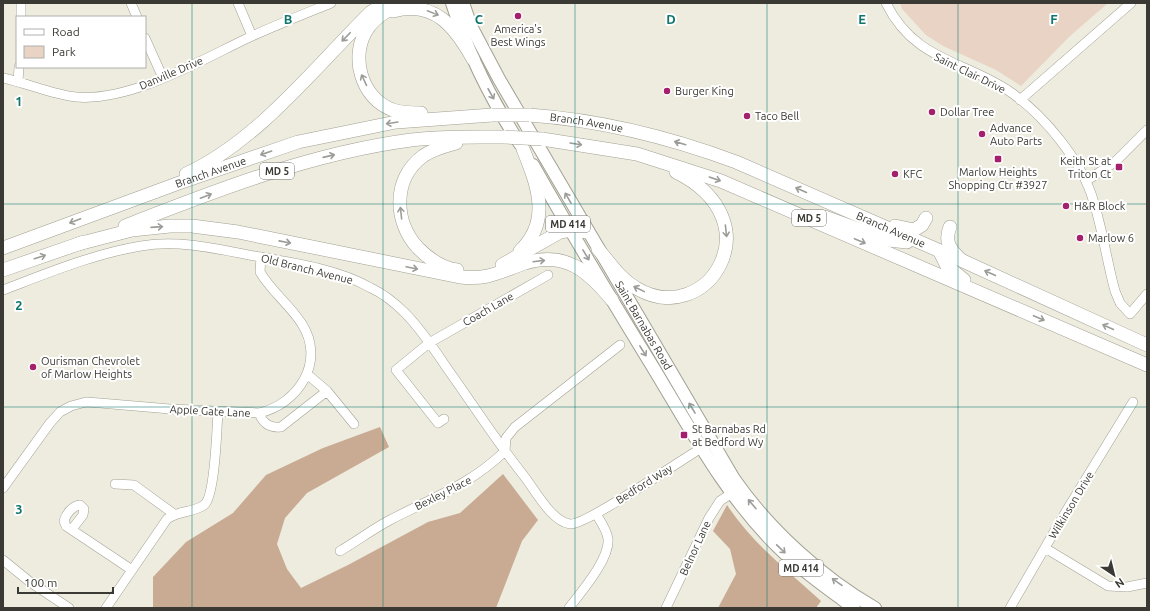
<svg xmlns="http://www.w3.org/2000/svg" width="1150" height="611" font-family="Ubuntu,sans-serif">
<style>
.green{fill:#e9d3c4}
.forest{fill:#c9aa93}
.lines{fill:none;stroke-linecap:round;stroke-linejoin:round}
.minor-casing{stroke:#a2a093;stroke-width:10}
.major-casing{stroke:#a2a093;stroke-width:14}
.highway-casing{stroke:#a2a093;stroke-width:14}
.minor{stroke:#fff;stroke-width:9}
.major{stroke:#fff;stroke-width:12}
.highway{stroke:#fff;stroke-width:13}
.highway-bridge-casing{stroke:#a2a093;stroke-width:14;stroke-linecap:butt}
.highway-bridge{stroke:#fff;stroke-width:13}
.oneway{stroke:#9c9c99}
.grid{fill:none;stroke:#0f766e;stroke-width:1;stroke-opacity:0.55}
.poi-dot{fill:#a5206c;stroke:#fff;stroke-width:1.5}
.labels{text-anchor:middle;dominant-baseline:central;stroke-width:4;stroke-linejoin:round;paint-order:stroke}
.shield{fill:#fff;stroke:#757470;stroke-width:1}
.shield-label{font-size:10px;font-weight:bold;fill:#3a3933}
.poi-label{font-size:11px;fill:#3a3933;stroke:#fff;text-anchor:start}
.street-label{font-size:11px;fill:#3a3933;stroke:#fff}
.grid-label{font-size:13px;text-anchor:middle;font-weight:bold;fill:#0f766e;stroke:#fff;stroke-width:4;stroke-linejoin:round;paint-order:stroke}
</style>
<rect width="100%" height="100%" fill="#eeecde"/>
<path class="green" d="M900,3H1108L1069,37L1021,86L996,70L943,46L926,35L902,9Z"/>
<path class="forest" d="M380,427L389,447L307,493L285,518L277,544L287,569L301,588L348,565L428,522L460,513L503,474L538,520L522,541L496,608H153V577L186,542L233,513L266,475L323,448Z
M727,505C751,542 788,571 821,601L816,608H718L736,574L730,549L713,531Z"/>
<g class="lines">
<g class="minor-casing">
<path id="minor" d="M131,3L137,17
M238,3L252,36
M886,3C914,60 962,60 1009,91C1044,115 1083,162 1094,203C1103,232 1107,262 1115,291L1120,303L1130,314L1147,294
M21,17V3
M145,38L163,78
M3,78C27,83 53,95 76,97C131,102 201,60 250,37C276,25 304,14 331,3
M18,81L19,67
M1020,100L1131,3
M1086,181L1115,162L1147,130
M3,290C48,273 93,254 141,246C181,239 221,250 260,257C296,263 340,270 371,288C384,294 395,303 405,313C422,330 436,352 449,371C474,406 497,442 524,476C535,490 552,522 570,524C585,526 686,457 706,445
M307,374L327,391L354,424
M259,413C263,424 270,428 281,427L327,391
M444,419L438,423L396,370L429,343L548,275
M115,484L134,485L174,514
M3,488L50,423L60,412L71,406L86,402L100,403L170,409L259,413C298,404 326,362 302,324C290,305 271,291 260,272L261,257
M72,529L83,515L84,509L80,505C72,506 66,514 64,521L66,526L132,570
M1045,548L1108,586L1127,587L1147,583
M340,551C357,541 373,529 390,520C432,498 470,485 505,451L506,438L515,427L620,345
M3,560L30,582L69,608
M106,608L167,519C179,510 193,513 204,505C215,497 217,427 218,411
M569,608C581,592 610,559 608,539C607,530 601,522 596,514
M666,608L709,518L720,501L732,493
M1010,608L1068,508L1133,402"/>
</g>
<g class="major-casing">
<g id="major">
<path d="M452,3C468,53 491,100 520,144"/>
<path id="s1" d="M463,3L471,26L499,79L734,479C768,528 823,579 875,608"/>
<path d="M533,165C571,232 611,299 651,364C690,428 725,495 778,547C801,570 828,589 854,608"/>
</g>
</g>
<g class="highway-casing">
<g id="highway">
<path d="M402,3C389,9 376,16 368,28C349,55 361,99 393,110C402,113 412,113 421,113"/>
<path d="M393,11C435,0 455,27 473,59"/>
<path id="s2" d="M529,115C600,120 669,137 736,162L963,261L1147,345"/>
<path d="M542,139L637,154L721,181L1147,365"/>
<path d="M456,143C445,146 433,149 423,156C392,179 394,222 418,248C429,259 442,268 457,270"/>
<path d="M186,174C258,141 315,67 371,12L386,3"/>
<path d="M825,217L888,240L907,242"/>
<path d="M125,226C217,190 312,153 411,140C442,136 474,137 505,137"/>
<path d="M895,226L914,230L922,225L926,218"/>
<path d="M950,227C944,242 950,249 960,259"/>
<path d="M78,244L132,230L170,226H192L238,232L460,277C489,280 499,272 525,263C566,251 588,271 612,300"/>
<path id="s3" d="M3,248L179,183L298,142L396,122L492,115"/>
<path d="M598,249C610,263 620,279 636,288C706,330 777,222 676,172"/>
<path d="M520,251C552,221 537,184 523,149"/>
<path d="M940,252L947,266L964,280"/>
<path d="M502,265L560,232L571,230L588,232"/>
<path d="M3,270L84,242"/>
</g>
</g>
<use href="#minor" class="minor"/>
<use href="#major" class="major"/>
<use href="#highway" class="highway"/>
<g class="highway-bridge-casing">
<path id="highway-bridge" d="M492,115H529
M505,137L542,139"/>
</g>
<use href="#highway-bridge" class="highway-bridge"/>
</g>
<defs><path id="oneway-shaft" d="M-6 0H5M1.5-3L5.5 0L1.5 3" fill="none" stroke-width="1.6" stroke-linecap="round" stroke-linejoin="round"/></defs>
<g class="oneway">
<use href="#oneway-shaft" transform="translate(433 13) rotate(22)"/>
<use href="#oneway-shaft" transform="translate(346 37) rotate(134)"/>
<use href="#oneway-shaft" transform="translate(364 80) rotate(-115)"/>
<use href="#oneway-shaft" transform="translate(491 94) rotate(61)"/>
<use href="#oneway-shaft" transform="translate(392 123) rotate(171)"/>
<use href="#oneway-shaft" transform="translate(680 143) rotate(-164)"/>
<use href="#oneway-shaft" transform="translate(576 144) rotate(9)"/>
<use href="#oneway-shaft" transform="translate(266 153) rotate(161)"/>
<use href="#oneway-shaft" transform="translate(329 156) rotate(-13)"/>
<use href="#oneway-shaft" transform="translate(715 179) rotate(19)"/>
<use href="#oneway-shaft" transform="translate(801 190) rotate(-156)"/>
<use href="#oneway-shaft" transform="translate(206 196) rotate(-21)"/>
<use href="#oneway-shaft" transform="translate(568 198) rotate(-120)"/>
<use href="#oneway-shaft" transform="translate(401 213) rotate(-96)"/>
<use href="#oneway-shaft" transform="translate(75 221) rotate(159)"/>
<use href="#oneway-shaft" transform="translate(157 227) rotate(-4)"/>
<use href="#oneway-shaft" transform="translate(726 231) rotate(84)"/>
<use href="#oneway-shaft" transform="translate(860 241) rotate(23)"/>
<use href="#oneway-shaft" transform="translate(285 242) rotate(11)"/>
<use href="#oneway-shaft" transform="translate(586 255) rotate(59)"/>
<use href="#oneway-shaft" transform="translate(40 257) rotate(-18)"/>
<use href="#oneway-shaft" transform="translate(539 261) rotate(-7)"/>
<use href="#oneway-shaft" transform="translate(412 268) rotate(12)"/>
<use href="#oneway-shaft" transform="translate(990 273) rotate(-156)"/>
<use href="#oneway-shaft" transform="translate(639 289) rotate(-154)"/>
<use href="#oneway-shaft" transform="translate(1039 318) rotate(23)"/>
<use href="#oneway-shaft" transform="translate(1108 327) rotate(-156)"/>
<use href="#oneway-shaft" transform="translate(643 351) rotate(58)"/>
<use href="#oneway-shaft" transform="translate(692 408) rotate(-121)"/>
<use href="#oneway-shaft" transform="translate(752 504) rotate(-130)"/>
<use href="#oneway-shaft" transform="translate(781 549) rotate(44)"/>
<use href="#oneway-shaft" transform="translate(837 582) rotate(-145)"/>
</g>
<path class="grid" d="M192,3V608M383,3V608M575,3V608M767,3V608M958,3V608M3,204H1147M3,407H1147"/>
<g class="poi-dot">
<circle cx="518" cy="16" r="4"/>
<circle cx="667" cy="91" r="4"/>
<circle cx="932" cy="112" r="4"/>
<circle cx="747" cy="116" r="4"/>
<circle cx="982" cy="134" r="4"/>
<rect x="994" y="155" width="8" height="8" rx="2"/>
<rect x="1115" y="163" width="8" height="8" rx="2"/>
<circle cx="895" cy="174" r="4"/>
<circle cx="1066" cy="206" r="4"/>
<circle cx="1080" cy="238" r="4"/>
<circle cx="33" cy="367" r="4"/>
<rect x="680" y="431" width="8" height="8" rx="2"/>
</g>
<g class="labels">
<g class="shield">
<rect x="260" y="163" width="34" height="16" rx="3"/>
<rect x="792" y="210" width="34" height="16" rx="3"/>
<rect x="546" y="216" width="44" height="16" rx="3"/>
<rect x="779" y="560" width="44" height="16" rx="3"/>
</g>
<g class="shield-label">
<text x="277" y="171">MD 5</text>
<text x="809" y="218">MD 5</text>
<text x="568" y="224">MD 414</text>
<text x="801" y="568">MD 414</text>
</g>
<g class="poi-label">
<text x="518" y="29" text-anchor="middle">America's<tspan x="518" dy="13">Best Wings</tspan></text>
<text x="675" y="91">Burger King</text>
<text x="940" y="112">Dollar Tree</text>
<text x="755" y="116">Taco Bell</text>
<text x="990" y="128">Advance<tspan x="990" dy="13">Auto Parts</tspan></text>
<text x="1111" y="161" text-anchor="end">Keith St at<tspan x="1111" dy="13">Triton Ct</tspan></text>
<text x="998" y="172" text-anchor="middle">Marlow Heights<tspan x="998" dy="13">Shopping Ctr #3927</tspan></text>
<text x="903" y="174">KFC</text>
<text x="1074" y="206">H&amp;R Block</text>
<text x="1088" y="238">Marlow 6</text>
<text x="41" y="361">Ourisman Chevrolet<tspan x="41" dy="13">of Marlow Heights</tspan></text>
<text x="692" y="429">St Barnabas Rd<tspan x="692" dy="13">at Bedford Wy</tspan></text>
</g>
<g class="street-label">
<text transform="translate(171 73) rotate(-23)">Danville Drive</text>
<text transform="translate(970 73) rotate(26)">Saint Clair Drive</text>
<text stroke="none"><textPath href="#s2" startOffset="58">Branch Avenue</textPath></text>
<text stroke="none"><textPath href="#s3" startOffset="221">Branch Avenue</textPath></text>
<text stroke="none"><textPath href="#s2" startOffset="382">Branch Avenue</textPath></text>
<text transform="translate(307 269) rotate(14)">Old Branch Avenue</text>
<text transform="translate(488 309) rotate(-30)">Coach Lane</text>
<text stroke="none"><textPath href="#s1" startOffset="370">Saint Barnabas Road</textPath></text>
<text transform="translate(210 411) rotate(3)">Apple Gate Lane</text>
<text transform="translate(644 484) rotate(-32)">Bedford Way</text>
<text transform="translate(443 493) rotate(-27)">Bexley Place</text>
<text transform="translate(1071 505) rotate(-59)">Wilkinson Drive</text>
<text transform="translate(695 548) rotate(-65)">Belnor Lane</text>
</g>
</g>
<g class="grid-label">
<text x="288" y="24">B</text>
<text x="479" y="24">C</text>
<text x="671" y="24">D</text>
<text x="862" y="24">E</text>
<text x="1054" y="24">F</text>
<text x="19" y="106">1</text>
<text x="19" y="310">2</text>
<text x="19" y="514">3</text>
</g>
<rect width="1150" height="611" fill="none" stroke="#3a3933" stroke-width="8"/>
<rect x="16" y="16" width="130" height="52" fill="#ffffff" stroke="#b0b0ad"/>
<rect x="24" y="29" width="20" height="6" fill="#ffffff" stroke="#b0b0ad"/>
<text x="52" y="36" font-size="12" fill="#3a3933">Road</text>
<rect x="24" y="46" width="20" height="12" fill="#e9d3c4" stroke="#b0b0ad"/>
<text x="52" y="56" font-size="12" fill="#3a3933">Park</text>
<g transform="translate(1114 575) rotate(145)" stroke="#ffffff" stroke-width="3" paint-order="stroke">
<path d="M0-3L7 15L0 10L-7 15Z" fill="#3a3933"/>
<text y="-6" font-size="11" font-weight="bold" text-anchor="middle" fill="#3a3933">N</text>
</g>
<path d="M18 587v6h95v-6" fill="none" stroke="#3a3933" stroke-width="2"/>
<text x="24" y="587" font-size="12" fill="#3a3933" stroke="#ffffff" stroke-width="3" paint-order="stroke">100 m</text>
</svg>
